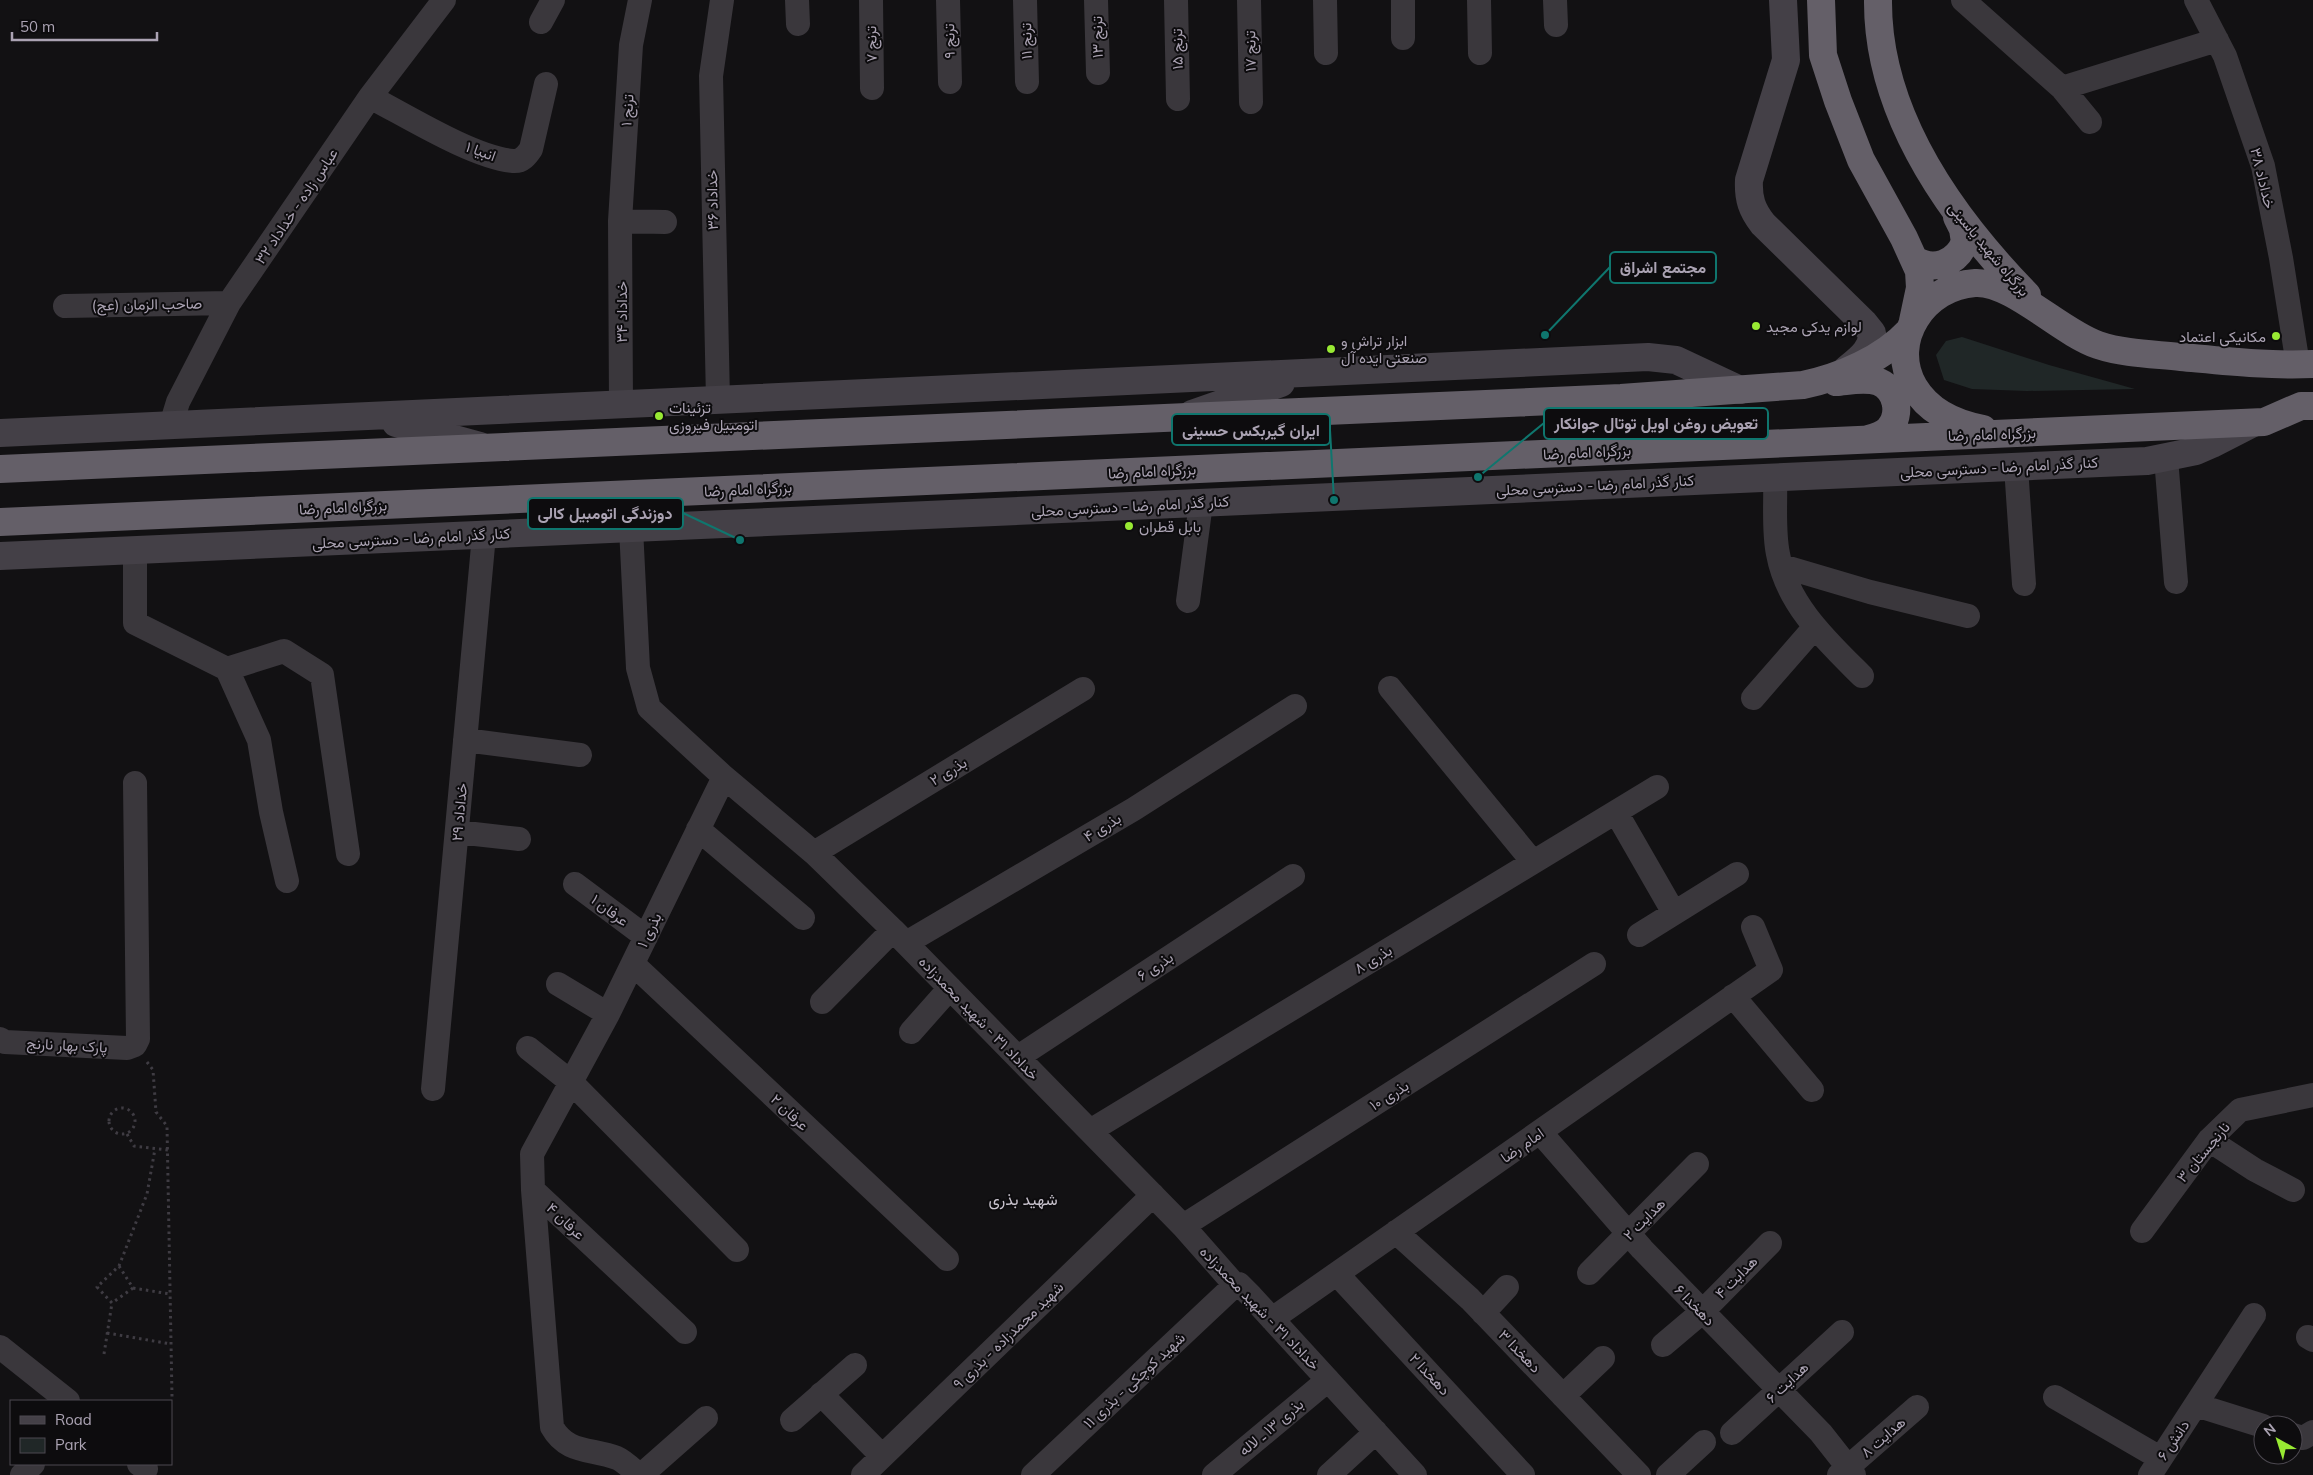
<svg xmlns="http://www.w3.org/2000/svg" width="2313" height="1475" font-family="Mulish,Vazirmatn,sans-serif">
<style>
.green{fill:#202727}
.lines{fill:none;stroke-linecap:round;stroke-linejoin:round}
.path{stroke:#3f3c43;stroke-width:3;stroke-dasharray:2.5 4;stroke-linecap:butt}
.street{stroke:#3a373c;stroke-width:24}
.secondary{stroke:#444047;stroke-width:28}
.highway{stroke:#645f68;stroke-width:28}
.poi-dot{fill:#98e933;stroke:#0d0c0e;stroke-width:2}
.labels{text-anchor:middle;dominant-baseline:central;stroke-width:4;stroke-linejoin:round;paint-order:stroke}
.street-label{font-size:15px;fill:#aba3b3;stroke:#0d0c0e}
.poi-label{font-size:15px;fill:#aba3b3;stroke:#0d0c0e;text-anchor:start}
.neighbourhood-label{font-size:16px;fill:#cac4cf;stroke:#0d0c0e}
.leader{fill:none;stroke:#0f766e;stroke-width:2}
.callout-dot{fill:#0f766e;stroke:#0d0c0e;stroke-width:2}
.callout{fill:#0d0c0e;stroke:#0f766e;stroke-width:2}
.callout-label{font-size:16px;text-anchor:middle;font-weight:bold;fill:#aba3b3}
</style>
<rect width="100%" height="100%" fill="#121113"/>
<path class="green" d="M1962,337L2049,365L2135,389L2027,391L1972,389L1944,380L1936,355L1946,341Z"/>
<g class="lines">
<path class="path" d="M147,1062L153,1070L156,1112L167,1126L172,1397
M109 1121a13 13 0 1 1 26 0a13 13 0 1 1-26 0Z
M127,1134L134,1146L168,1150
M119,1266L133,1288L112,1303L97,1287L119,1266L147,1194L155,1149
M133,1288L170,1294
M107,1333L171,1344
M104,1354L112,1303"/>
<path class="street" d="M797,0L798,24
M871,0L872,88
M948,0L950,82
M1025,0L1027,82
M1096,0L1098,73
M1176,0L1178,99
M1249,0L1251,102
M1325,0L1326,53
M1403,0V38
M1479,0L1480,53
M1555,0L1556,25
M1963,0L2062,88L2090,122
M2196,0L2225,56L2263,166L2281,258L2298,365
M541,22L553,0
M2062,88L2217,40
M370,97C407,116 474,158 513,161C522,162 527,155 531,149L546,84
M620,221L665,222
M65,306L229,303
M718,400L711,76L722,0
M621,404L620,221L631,45L640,0
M171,425L178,402L229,303L370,97L444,0
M2166,458L2176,582
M2016,467L2024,584
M1775,477C1776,502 1773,530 1778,554C1787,605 1828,642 1862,676
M631,528L638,668L649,708L724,777L814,853L893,930L1183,1226L1235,1285L1239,1284L1251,1296L1415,1475
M135,550V623L227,669L259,740L271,812L287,881
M1782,566L1870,592L1968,616
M1188,601L1201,503
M227,669L284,651L322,675L348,854
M1390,688L1533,862
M1753,698L1814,628
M465,740L580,755
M1616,812L1674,913
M698,829L803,918
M457,832L519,839
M814,853L1083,689
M575,884L646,937
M1639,935L1737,874
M906,943L1134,809L1295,706
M633,964L947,1259
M558,984L608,1014
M1733,996L1812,1090
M822,1002L893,930
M911,1032L950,988
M0,1039L5,1042L127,1048L135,1045L138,1039L135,783
M528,1048L572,1083L737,1250
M1018,1057L1293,876
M433,1089L484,535
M1090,1131L1657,787
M1540,1132L1642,1249L1821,1433L1854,1475
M2209,1140L2255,1170L2293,1190
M533,1190L552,1427C567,1454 591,1448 617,1458C624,1461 632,1469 639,1475L647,1470L706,1418
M1183,1226L1594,964
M2142,1231L2209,1140L2240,1110L2313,1095
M1396,1232L1470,1299L1639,1475
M1589,1273L1697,1164
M1337,1274L1523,1475
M1483,1313L1507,1287
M1272,1319L1771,970L1753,927
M685,1332L533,1190L532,1154L608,1014L724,777
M2308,1337L2313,1340
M1663,1345L1702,1312L1770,1243
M0,1347L68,1401
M821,1394L882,1456
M1563,1396L1603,1358
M2055,1397L2160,1458
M2196,1405L2263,1426
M792,1420L855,1365
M1732,1433L1842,1332
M2293,1435L2303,1438L2313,1432
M139,1464L146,1469
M22,1475L33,1464
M863,1475L1153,1195
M1033,1475L1235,1285
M1214,1475L1328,1380
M1329,1475L1376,1432
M1668,1475L1704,1442
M1839,1475L1917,1407
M2150,1475L2254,1315"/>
<path class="secondary" d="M1783,0L1786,60L1749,180C1748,199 1752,210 1763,224L1864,323L1872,333C1873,350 1858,360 1846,370
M1192,414L1281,383
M396,423L480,446
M0,433L1648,357L1676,360L1740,390
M0,556L2147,461L2196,451L2212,444L2253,423"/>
<path class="highway" d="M1821,0L1823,55L1838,101L1861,160L1904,238L1919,271L1920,288L1913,321
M1878,0C1877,114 1950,216 2027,295
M1914,259C1933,273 1957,263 1965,242L1963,229L1957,217
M1836,382C1849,381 1866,377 1879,382C1897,390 1902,414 1889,429C1884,435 1876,437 1868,439
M1983,429C1956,424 1929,412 1914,387C1887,340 1925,286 1975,283C2012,281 2060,332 2098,345C2125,354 2153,354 2181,357C2225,361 2269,366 2313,364
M0,469L1621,398L1803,385C1841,377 1883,359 1910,330
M0,522L2264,422L2301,406H2313"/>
</g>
<g class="poi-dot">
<circle cx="1756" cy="326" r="5"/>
<circle cx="2276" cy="336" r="5"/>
<circle cx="1331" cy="349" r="5"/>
<circle cx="659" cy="416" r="5"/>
<circle cx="1129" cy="526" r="5"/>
</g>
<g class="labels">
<g class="street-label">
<text transform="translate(1097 37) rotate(-91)">ترنج ۱۳</text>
<text transform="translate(949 41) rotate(-91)">ترنج ۹</text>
<text transform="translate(1026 41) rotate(-91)">ترنج ۱۱</text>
<text transform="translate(871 44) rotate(-91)">ترنج ۷</text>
<text transform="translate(1177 49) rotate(-91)">ترنج ۱۵</text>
<text transform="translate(1250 51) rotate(-91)">ترنج ۱۷</text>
<text transform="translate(627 110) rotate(-86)">ترنج ۱</text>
<text transform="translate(481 151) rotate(20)">انبیا ۱</text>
<text transform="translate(2263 178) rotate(76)">خداداد ۳۸</text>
<text transform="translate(712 200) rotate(-91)">خداداد ۳۶</text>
<text transform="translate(296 206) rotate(-56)">عباس زاده - خداداد ۳۲</text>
<text transform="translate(1989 249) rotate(50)">بزرگراه شهید یاسینی</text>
<text transform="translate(147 304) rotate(-1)">صاحب الزمان (عج)</text>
<text transform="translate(621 312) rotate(-90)">خداداد ۳۴</text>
<text transform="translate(1992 434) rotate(-2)">بزرگراه امام رضا</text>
<text transform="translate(1587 452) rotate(-3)">بزرگراه امام رضا</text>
<text transform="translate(1999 467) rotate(-3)">کنار گذر امام رضا - دسترسی محلی</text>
<text transform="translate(1152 471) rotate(-3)">بزرگراه امام رضا</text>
<text transform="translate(1595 485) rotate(-3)">کنار گذر امام رضا - دسترسی محلی</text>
<text transform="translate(748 489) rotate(-3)">بزرگراه امام رضا</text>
<text transform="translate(1130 506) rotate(-3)">کنار گذر امام رضا - دسترسی محلی</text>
<text transform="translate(343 507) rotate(-3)">بزرگراه امام رضا</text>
<text transform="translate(411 538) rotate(-3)">کنار گذر امام رضا - دسترسی محلی</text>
<text transform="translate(948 771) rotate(-31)">بذری ۲</text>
<text transform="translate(459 812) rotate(-85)">خداداد ۲۹</text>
<text transform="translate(1102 827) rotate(-31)">بذری ۴</text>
<text transform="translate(610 910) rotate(37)">عرفان ۱</text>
<text transform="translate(649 930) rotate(-64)">بذری ۱</text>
<text transform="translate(1373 959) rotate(-31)">بذری ۸</text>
<text transform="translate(1155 966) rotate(-33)">بذری ۶</text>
<text transform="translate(979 1018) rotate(46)">خداداد ۳۱ - شهید محمدزاده</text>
<text transform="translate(67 1045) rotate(3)">پارک بهار نارنج</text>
<text transform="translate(1389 1095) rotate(-32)">بذری ۱۰</text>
<text transform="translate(790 1112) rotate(43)">عرفان ۲</text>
<text transform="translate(1522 1145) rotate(-35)">امام رضا</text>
<text transform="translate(2203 1152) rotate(-50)">نارنجستان ۳</text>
<text transform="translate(1644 1219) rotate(-45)">هدایت ۲</text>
<text transform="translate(566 1221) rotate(43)">عرفان ۴</text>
<text transform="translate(1736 1277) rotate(-45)">هدایت ۴</text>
<text transform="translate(1695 1305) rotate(46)">دهخدا ۶</text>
<text transform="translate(1260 1308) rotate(46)">خداداد ۳۱ - شهید محمدزاده</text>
<text transform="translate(1008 1335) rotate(-44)">شهید محمدزاده - بذری ۹</text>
<text transform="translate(1520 1351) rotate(46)">دهخدا ۳</text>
<text transform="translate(1430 1374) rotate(47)">دهخدا ۲</text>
<text transform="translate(1134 1380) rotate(-43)">شهید کوچکی - بذری ۱۱</text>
<text transform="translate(1787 1382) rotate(-43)">هدایت ۶</text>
<text transform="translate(1271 1427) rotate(-40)">بذری ۱۳ ـ لاله</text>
<text transform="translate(1883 1437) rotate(-41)">هدایت ۸</text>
<text transform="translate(2173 1440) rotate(-56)">دانش ۶</text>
</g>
<g class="poi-label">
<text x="1766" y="326">لوازم یدکی مجید</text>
<text x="2266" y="336" text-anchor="end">مکانیکی اعتماد</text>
<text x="1341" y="340">ابزار تراش و<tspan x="1341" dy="17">صنعتی ایده آل</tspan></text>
<text x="669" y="407">تزئینات<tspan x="669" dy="17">اتومبیل فیروزی</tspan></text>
<text x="1139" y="526">بابل قطران</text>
</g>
<g class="neighbourhood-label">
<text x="1023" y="1199">شهید بذری</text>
</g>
</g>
<path class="leader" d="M1545 335L1610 267M1478 477L1544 423M1334 500L1330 430M740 540L683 513"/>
<g class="callout-dot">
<circle cx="1545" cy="335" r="5"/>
<circle cx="1478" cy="477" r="5"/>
<circle cx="1334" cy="500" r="5"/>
<circle cx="740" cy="540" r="5"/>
</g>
<g class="callout">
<rect x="1610" y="252" width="106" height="31" rx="5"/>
<rect x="1544" y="408" width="224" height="31" rx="5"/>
<rect x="1172" y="414" width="158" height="31" rx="5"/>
<rect x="528" y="498" width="155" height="31" rx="5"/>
</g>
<g class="callout-label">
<text x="1663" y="273">مجتمع اشراق</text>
<text x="1656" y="429">تعویض روغن اویل توتال جوانکار</text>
<text x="1251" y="436">ایران گیربکس حسینی</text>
<text x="605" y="519">دوزندگی اتومبیل کالی</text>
</g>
<rect x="10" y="1400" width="162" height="65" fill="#0d0c0e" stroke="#4c4850"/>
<rect x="20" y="1416" width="25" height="8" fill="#444047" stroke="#4c4850"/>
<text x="55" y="1425" font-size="15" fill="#aba3b3">Road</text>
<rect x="20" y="1438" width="25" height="15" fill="#202727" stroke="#4c4850"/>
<text x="55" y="1450" font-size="15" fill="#aba3b3">Park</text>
<g transform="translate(2278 1440) rotate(321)"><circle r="24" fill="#0d0c0e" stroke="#4c4850"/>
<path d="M0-4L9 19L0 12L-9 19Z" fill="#98e933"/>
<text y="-8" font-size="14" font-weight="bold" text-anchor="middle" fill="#aba3b3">N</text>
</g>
<path d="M12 32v8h145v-8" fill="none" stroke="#aba3b3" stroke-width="2.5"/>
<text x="20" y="32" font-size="15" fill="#aba3b3" stroke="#0d0c0e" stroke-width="4" paint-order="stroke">50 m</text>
</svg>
